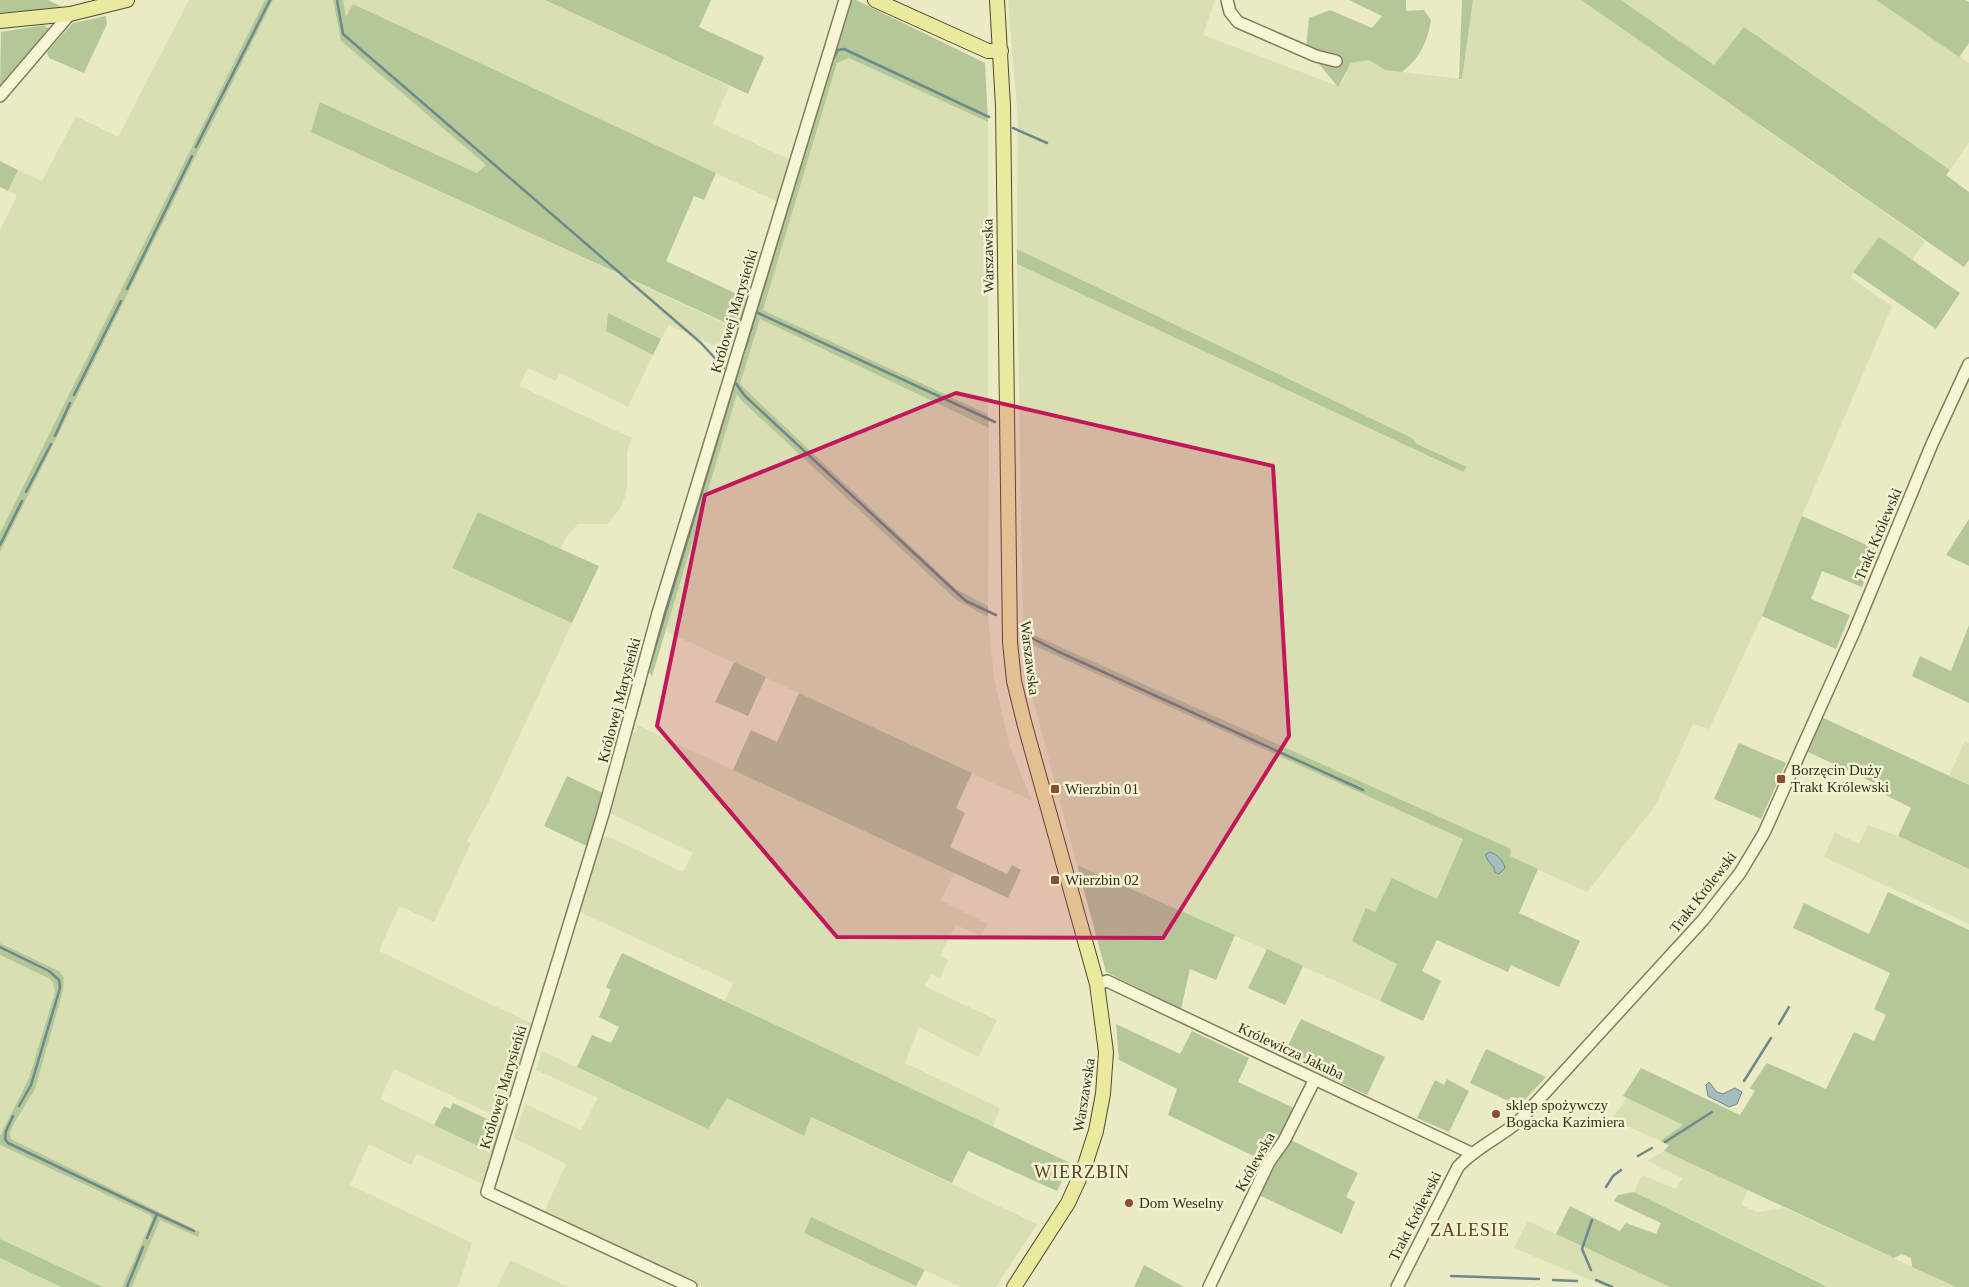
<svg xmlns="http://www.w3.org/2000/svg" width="1969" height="1287" font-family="'Times New Roman',serif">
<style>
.farmland{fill:#d9dfb2}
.green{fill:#b4c799}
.water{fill:#a6bdbe;stroke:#6d898b}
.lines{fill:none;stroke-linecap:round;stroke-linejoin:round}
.stream{stroke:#6d898b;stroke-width:2.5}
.minor-casing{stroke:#837d5c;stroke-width:14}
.major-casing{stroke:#514a30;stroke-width:16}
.minor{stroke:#f6f6d7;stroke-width:11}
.major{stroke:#eaea9f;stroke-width:14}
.marked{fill:#c2185b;fill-opacity:0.2;stroke:#c2185b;stroke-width:4;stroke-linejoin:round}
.poi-dot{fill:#8d4d31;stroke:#f2f2d3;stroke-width:2}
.labels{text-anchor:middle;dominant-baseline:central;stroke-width:5;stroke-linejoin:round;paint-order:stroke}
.street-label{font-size:15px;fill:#35301f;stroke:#f2f2d3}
.poi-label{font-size:15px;fill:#35301f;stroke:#f2f2d3;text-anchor:start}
.quarter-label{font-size:18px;letter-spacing:1px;fill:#5e4022;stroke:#f2f2d3}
</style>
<rect width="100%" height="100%" fill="#eaeac4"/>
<path class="farmland" d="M189,0H265L0,533V231L17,195L8,191L18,170L42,181L76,116L118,137Z
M273,0H333L341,41L486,165L477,173L321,102L312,132L734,328L726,351L669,325L661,339L608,313L606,331L653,355L628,407L560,373L556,381L528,368L519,386L632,438L627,451V486L625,497L619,510L607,524H578L566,537L560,549L478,512L452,568L572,623L489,801L467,841L471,843L434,922L399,906L379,951L535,1025L506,1121L394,1069L380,1099L495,1154L485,1185L417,1154L411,1165L369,1144L350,1185L472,1243L458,1287H132L160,1219L197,1237L200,1232L11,1139L10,1133L35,1088L63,991L59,971L0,943V552Z
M343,0H545L729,86L713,124L790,160L778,202L353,4L346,18Z
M1008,0H1215L1203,35L1338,86L1342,82L1351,63L1369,60L1385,70L1462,79L1473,0H1581L1925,241L1911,261L1879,237L1853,272L1851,278L1892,306L1802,516L1762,616L1709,729L1693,724L1655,806L1587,892L1509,856L1511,849L1023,630L1017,264L1462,472L1467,467L1417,444L1412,438L1017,249L1018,120Z
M1621,0H1876L1969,63V142L1950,170L1745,27L1714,65Z
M849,58L988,122V414L763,310L837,63Z
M760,319L989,428L988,606L956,589L740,384Z
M737,393L955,599L988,617L994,678L1009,744L1032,801L665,631Z
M1024,640L1463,839L1437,899L1375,912L1366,908L1397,964L1380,1001L1077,865L1027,677Z
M637,725L954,873L941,900L987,924L981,936L956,925L940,955L948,960L940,978L931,974L924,986L997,1020L978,1057L919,1027L905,1063L1000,1108L993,1127L725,1001L733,983L578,911L602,838L607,836L683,872L693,853L610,813L629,731L636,732Z
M1965,741L1969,743V785L1949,776Z
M1868,825L1898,836L1969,869V924L1824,857L1835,832L1859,844Z
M0,955L48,978L53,982L55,992L29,1078L0,1136Z
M542,1051L708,1129L726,1098L804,1136L810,1117L1037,1224L996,1287H961L811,1217L804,1233L918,1287H705L544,1212L566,1164L514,1138L525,1104L581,1130L598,1098L536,1070Z
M1627,1098L1683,1125L1660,1141L1612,1119Z
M0,1145L150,1215L152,1220L122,1287H103L0,1239Z
M1664,1151L1748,1190L1741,1205L1757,1212L1784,1208L1956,1287H1830L1634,1192L1642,1175L1676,1189L1682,1178L1647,1161Z
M1528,1221L1670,1287H1607L1514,1248Z
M0,1258L61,1287H0Z
M510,1260L569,1287H497Z"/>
<path class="green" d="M0,0H48L64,8L0,13Z
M265,0H273L0,552V533Z
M333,0H343L346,17L353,4L716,173L704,200L694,196L666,261L748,299L739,329L311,132L320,102L477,173L486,165L341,41Z
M545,0H711L699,27L764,57L748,94Z
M850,0H856L985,63L988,122L849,58L837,63L763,310L988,414L989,428L760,319L740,384L956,589L988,606V617L955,599L742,401L737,394L652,676L646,669Z
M1349,0H1406V11L1424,10L1431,20C1427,43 1420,58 1402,72L1385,70L1369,60L1351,63L1338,87L1306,48L1309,18L1330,10L1372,28L1382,16Z
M1462,0H1473L1462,79H1459Z
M1581,0H1621L1714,65L1744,27L1950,170L1946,175L1969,192V260L1964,267Z
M1876,0H1965L1969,2V43L1959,57Z
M106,16L107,24L84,73L49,58L47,52L73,23Z
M44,25L48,28V32L0,89L1,32Z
M0,161L18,170L8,191L0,187Z
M1879,237L1960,293L1936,329L1853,272Z
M1017,249L1412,438L1417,444L1467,467L1463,472L1017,264Z
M608,313L661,339L653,355L606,331Z
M478,512L599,566L572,623L452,568Z
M1802,516L1878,550L1862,587L1822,571L1811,599L1850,615L1836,649L1762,616Z
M1969,519V566L1946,555Z
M1969,625V703L1912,676L1920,656L1951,671Z
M1023,630L1511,849L1510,856L1538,869L1519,913L1580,941L1559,987L1511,965L1508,972L1437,940L1422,971L1441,981L1423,1021L1380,1001L1397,964L1352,941L1366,908L1375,912L1392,878L1437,899L1463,839L1035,646L1024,640Z
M734,662L766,677L748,716L715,702Z
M799,693L972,773L956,808L965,813L950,847L1007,874L1012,865L1021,870L1008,898L733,770L751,730L777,742Z
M1821,717L1969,785V869L1898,836L1911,808L1882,793L1883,787L1806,751Z
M1739,743L1786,763L1761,819L1714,799Z
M567,776L603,793L589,847L544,826Z
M1077,865L1235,935L1216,980L1190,969L1181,1009L1106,972Z
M1888,892L1969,930V1287H1956L1912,1267L1911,1258L1902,1254L1894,1258L1664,1151L1669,1145L1660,1141L1683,1125L1623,1096L1641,1068L1740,1115L1755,1091L1750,1088L1767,1063L1826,1089L1854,1032L1874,1041L1886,1015L1874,1009L1890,973L1793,928L1804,903L1869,934Z
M0,943L59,971L64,978L63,991L35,1089L14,1124L10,1133L11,1139L200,1232L198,1237L160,1220L132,1287H122L152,1220L150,1215L0,1145V1136L29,1078L55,992L53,982L48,978L0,955Z
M1267,949L1303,966L1285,1005L1248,988Z
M622,953L1066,1161L1071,1163L1057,1191L968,1151L952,1183L811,1117L804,1136L727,1098L708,1129L577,1067L592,1035L611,1043L619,1027L599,1017L611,990L606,987Z
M1301,1019L1385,1057L1367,1095L1283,1056Z
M1116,1024L1180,1054L1192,1031L1249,1058L1238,1082L1294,1108L1281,1135L1262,1160L1168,1115L1177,1089L1119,1060Z
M1486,1049L1546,1077L1519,1106L1470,1083Z
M1447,1079L1469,1091L1449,1132L1417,1118L1435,1080L1444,1085Z
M453,1103L504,1127L495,1154L434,1125L444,1106L450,1109Z
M1291,1140L1358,1173L1346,1197L1355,1202L1342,1234L1259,1195L1273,1164Z
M1634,1192L1828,1287H1670L1556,1234L1570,1206L1620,1231L1626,1223L1656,1234L1661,1223L1614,1201L1618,1195Z
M811,1217L925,1270L916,1286L804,1233Z
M0,1239L103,1287H61L0,1258Z
M1144,1265C1158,1272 1170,1280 1184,1287H1134Z"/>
<path class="water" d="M1490,852C1498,855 1503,860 1505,868L1499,874L1495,872C1494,864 1485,861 1486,854Z
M1709,1082L1717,1092L1723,1094L1735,1088L1742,1092L1737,1104L1729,1107L1708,1096L1706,1085Z"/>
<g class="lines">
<path class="stream" d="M337,0L343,34L701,343L724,368
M1013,128L1047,143
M196,147L270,0
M127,289L192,156
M756,312L995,422
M745,349L832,61L838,50L844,49L989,117
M735,382L744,395L957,593L966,601L996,615
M74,395L121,301
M55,436L70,403
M26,492L51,444
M0,545L22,501
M1020,632L1057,651L1363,790
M649,668L741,361
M632,729L645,683
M0,947L49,971L59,980L60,988L31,1085L19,1106
M1779,1024L1789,1007
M1744,1081L1771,1038
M13,1116L6,1131L5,1139L8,1143L157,1214L147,1238
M1665,1142L1712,1112
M1638,1156L1652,1148
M1606,1187L1613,1176L1621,1170
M157,1214L194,1231
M1591,1270L1582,1249L1592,1220
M1451,1276L1539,1279
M1553,1280L1577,1281
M1596,1280L1612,1287
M127,1287L143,1247"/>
<g class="minor-casing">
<path id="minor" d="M1227,0L1230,12L1238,22L1316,56L1336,61
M0,96L70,14
M1097,984L1107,981L1471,1153
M691,1287L487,1192L603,814L658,613L845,0
M1209,1287L1269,1162L1284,1141L1315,1079
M1397,1287L1458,1167C1475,1148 1499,1138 1519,1121L1703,920L1740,873L1764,833L1854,632L1932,444L1969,364"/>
</g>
<g class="major-casing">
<path id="major" d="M875,0L988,51H1001
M997,0L1003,106L1010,642L1014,681L1024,722L1097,984L1106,1052L1103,1094L1096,1131L1084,1168L1068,1203L1014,1287
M0,21L70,14L127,0"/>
</g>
<use href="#minor" class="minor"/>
<use href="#major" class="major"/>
</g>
<path class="marked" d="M956,393L1273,466L1289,736L1163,938L837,937L657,726L705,495Z"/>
<g class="poi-dot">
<rect x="1776" y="774" width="10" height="10" rx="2.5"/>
<rect x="1050" y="784" width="10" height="10" rx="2.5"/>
<rect x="1050" y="875" width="10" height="10" rx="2.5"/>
<circle cx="1496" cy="1114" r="5"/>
<circle cx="1129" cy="1203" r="5"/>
</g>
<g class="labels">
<g class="street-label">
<text transform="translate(988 256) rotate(-91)">Warszawska</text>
<text transform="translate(734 311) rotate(-73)">Królowej Marysieńki</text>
<text transform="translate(1878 534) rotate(-67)">Trakt Królewski</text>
<text transform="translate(1030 658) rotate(83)">Warszawska</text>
<text transform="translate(619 700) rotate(-75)">Królowej Marysieńki</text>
<text transform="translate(1703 892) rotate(-52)">Trakt Królewski</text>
<text transform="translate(1291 1051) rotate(25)">Królewicza Jakuba</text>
<text transform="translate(503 1087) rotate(-73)">Królowej Marysieńki</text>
<text transform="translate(1084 1095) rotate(-81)">Warszawska</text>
<text transform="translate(1255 1162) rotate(-61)">Królewska</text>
<text transform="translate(1415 1216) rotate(-63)">Trakt Królewski</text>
</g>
<g class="poi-label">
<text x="1791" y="770">Borzęcin Duży<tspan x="1791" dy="17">Trakt Królewski</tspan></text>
<text x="1065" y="789">Wierzbin 01</text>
<text x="1065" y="880">Wierzbin 02</text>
<text x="1506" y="1105">sklep spożywczy<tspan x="1506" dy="17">Bogacka Kazimiera</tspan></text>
<text x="1139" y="1203">Dom Weselny</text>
</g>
<g class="quarter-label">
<text x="1082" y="1172">WIERZBIN</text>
<text x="1470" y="1230">ZALESIE</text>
</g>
</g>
</svg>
